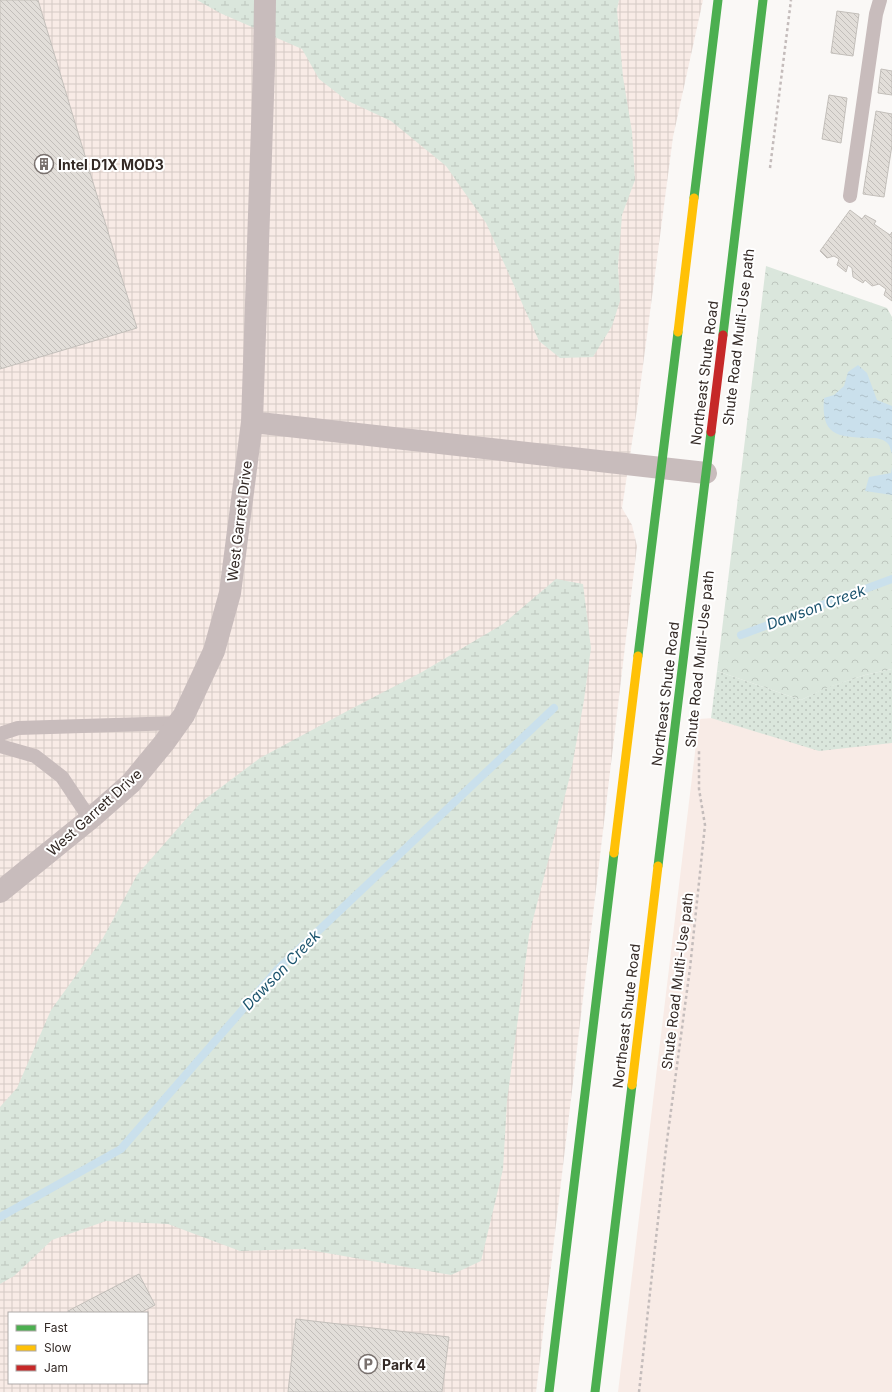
<svg xmlns="http://www.w3.org/2000/svg" width="892" height="1392" font-family="Inter,sans-serif">
<style>
.built{fill:#f8ebe6}
.industrial{fill:url(#industrial-grid);fill-rule:evenodd}
.grass{fill:url(#grass-dots)}
.wetland{fill:url(#wetland-marsh)}
.park{fill:url(#park-crowns)}
.water{fill:url(#water-ripples)}
.lines{fill:none;stroke-linecap:round;stroke-linejoin:round}
.stream{stroke:#cae0ec;stroke-width:8}
.building{fill:url(#building-back-hatch);stroke:#c3bfba}
.path{stroke:#c4bcbb;stroke-width:2.5;stroke-dasharray:3 3;stroke-linecap:butt}
.lane{stroke:#c8bcbc;stroke-width:14}
.street{stroke:#c8bcbc;stroke-width:22}
.fast{stroke:#4caf50;stroke-width:9}
.slow{stroke:#ffc107;stroke-width:9}
.jam{stroke:#c62828;stroke-width:9}
.labels{text-anchor:middle;dominant-baseline:central;stroke-width:4;stroke-linejoin:round;paint-order:stroke}
.poi-label{font-size:14px;font-weight:bold;fill:#332925;stroke:#fff;text-anchor:start}
.street-label{font-size:14px;fill:#332925;stroke:#fff}
.water-label{font-size:15px;font-style:italic;fill:#1c546e;stroke:#fff}
</style>
<defs>
<pattern id="industrial-grid" width="8" height="8" patternUnits="userSpaceOnUse"><rect width="8" height="8" fill="#f8ebe6"/><path d="M0 4h8M4 0v8" fill="none" stroke="#d5cac5"/></pattern>
<pattern id="grass-dots" width="8" height="8" patternUnits="userSpaceOnUse"><rect width="8" height="8" fill="#dae6dc"/><path d="M2 2h.1M6 6h.1" fill="none" stroke="#bcc5bd" stroke-width="1.8" stroke-linecap="round"/></pattern>
<pattern id="wetland-marsh" width="20" height="14" patternUnits="userSpaceOnUse"><rect width="20" height="14" fill="#dae6dc"/><path d="M1 5h8M5 5V1M11 12h8M15 12V8" fill="none" stroke="#bcc5bd"/></pattern>
<pattern id="park-crowns" width="20" height="18" patternUnits="userSpaceOnUse"><rect width="20" height="18" fill="#dae6dc"/><path d="M2 6a3 3 0 1 1 6 0M12 15a3 3 0 1 1 6 0" fill="none" stroke="#bcc5bd"/></pattern>
<pattern id="water-ripples" width="26" height="14" patternUnits="userSpaceOnUse"><rect width="26" height="14" fill="#cae0ec"/><path d="M2 4q2-2 4 0t4 0M15 11q2-2 4 0t4 0" fill="none" stroke="#aec0ca"/></pattern>
<pattern id="building-back-hatch" width="6" height="6" patternUnits="userSpaceOnUse"><rect width="6" height="6" fill="#e2ded9"/><path d="M-1 5l2 2M0 0l6 6M5-1l2 2" fill="none" stroke="#c2beba"/></pattern>
</defs>
<rect width="100%" height="100%" fill="#faf8f6"/>
<path class="built" d="M892,706V1392H618L699,719Z"/>
<path class="industrial" d="M0,0H703L673,137L639,396L622,508L632,525L637,546L536,1392H0ZM9,1313H147V1383H9Z"/>
<path class="grass" d="M892,669V743L819,751L711,718L717,671L801,700L825,688L865,675Z"/>
<path class="wetland" d="M197,0H619L617,10L623,77L632,132L635,180L622,215L618,266L620,301L612,326L593,357L560,358L539,341L486,223L446,166L391,121L346,100L319,79L302,49L220,13Z
M556,579L583,584L591,648L584,700L571,772L529,935L507,1101L503,1169L481,1261L451,1275L304,1249L240,1251L168,1224L106,1221L52,1240L14,1276L0,1284V1107L17,1088L51,1010L103,938L137,875L200,803L260,758L351,709L422,672L503,624Z"/>
<path class="park" d="M766,266L887,308L892,317V669L865,675L826,688L801,700L717,671Z"/>
<path class="water" d="M858,365L867,373L877,400L892,406V454C891,451 890,447 889,445C884,438 876,438 869,438C836,437 821,435 824,398L834,395L844,386L848,372Z
M892,467V495L865,491L869,477L891,473Z"/>
<g class="lines">
<path class="stream" d="M741,635L892,579
M0,1217L121,1149L278,969L554,708"/>
</g>
<path class="building" d="M0,0H38L137,328L0,369Z
M837,11L859,14L853,56L831,53Z
M881,69L892,71V95L878,93Z
M829,95L847,98L841,143L822,139Z
M876,111L892,114V145L884,197L863,194Z
M850,210L862,219L865,215L876,221L874,224L890,235L892,232V301L884,295L886,289L879,284L872,286L865,280L863,283L853,277L852,268L848,265L846,272L837,265L839,259L834,256L827,258L820,251Z
M139,1274L155,1305L140,1313H69L68,1311Z
M296,1319L449,1337L442,1392H288Z"/>
<g class="lines">
<path class="path" d="M770,168L791,0
M639,1392L666,1148L690,968L705,825L699,789V749"/>
<path class="lane" d="M850,196L876,14L880,0
M0,734L18,728L179,723
M0,746L35,756L62,777L90,819"/>
<path class="street" d="M252,422L706,473
M0,892L90,819L131,783L164,743L184,715L214,651L230,593L252,422L264,66L265,0"/>
<path class="fast" d="M694,198L718,0
M723,335L763,0
M638,656L678,332
M658,866L711,432
M549,1392L614,853
M595,1392L632,1085"/>
<path class="slow" d="M678,332L694,198
M614,853L638,656
M632,1085L658,866"/>
<path class="jam" d="M711,432L723,335"/>
</g>
<defs>
<g id="building-ring" transform="scale(1)"><circle r="9.5" fill="#fff" stroke="#79716e" stroke-width="1.5"/><path d="M-4-6H4V6H1V3H-1V6H-4ZM-2.5-4.3h1.7v1.8h-1.7ZM.8-4.3h1.7v1.8H.8ZM-2.5-1h1.7V.8h-1.7ZM.8-1h1.7V.8H.8Z" fill="#79716e"/></g>
<g id="parking-ring" transform="scale(1)"><circle r="9.5" fill="#fff" stroke="#79716e" stroke-width="1.5"/><path d="M-3.5-5.5H1a3.5 3.5 0 0 1 0 7H-1V5.5H-3.5ZM-1-3.4V-.6H.8a1.4 1.4 0 0 0 0-2.8Z" fill="#79716e"/></g>
</defs>
<g fill-rule="evenodd">
<use href="#building-ring" x="44" y="164"/>
<use href="#parking-ring" x="368" y="1364"/>
</g>
<g class="labels">
<g class="poi-label">
<text x="58" y="164">Intel D1X MOD3</text>
<text x="382" y="1364">Park 4</text>
</g>
<g class="street-label">
<text transform="translate(738 337) rotate(-83)">Shute Road Multi-Use path</text>
<text transform="translate(704 373) rotate(-83)">Northeast Shute Road</text>
<text transform="translate(239 521) rotate(-83)">West Garrett Drive</text>
<text transform="translate(699 659) rotate(-84)">Shute Road Multi-Use path</text>
<text transform="translate(665 694) rotate(-83)">Northeast Shute Road</text>
<text transform="translate(94 812) rotate(-42)">West Garrett Drive</text>
<text transform="translate(677 981) rotate(-83)">Shute Road Multi-Use path</text>
<text transform="translate(626 1016) rotate(-83)">Northeast Shute Road</text>
</g>
<g class="water-label">
<text transform="translate(816 607) rotate(-20)">Dawson Creek</text>
<text transform="translate(281 970) rotate(-46)">Dawson Creek</text>
</g>
</g>
<rect x="8" y="1312" width="140" height="72" fill="#ffffff" stroke="#ada9a8"/>
<rect x="16" y="1325" width="20" height="6" fill="#4caf50" stroke="#ada9a8"/>
<text x="44" y="1332" font-size="12" fill="#332925">Fast</text>
<rect x="16" y="1345" width="20" height="6" fill="#ffc107" stroke="#ada9a8"/>
<text x="44" y="1352" font-size="12" fill="#332925">Slow</text>
<rect x="16" y="1365" width="20" height="6" fill="#c62828" stroke="#ada9a8"/>
<text x="44" y="1372" font-size="12" fill="#332925">Jam</text>
</svg>
